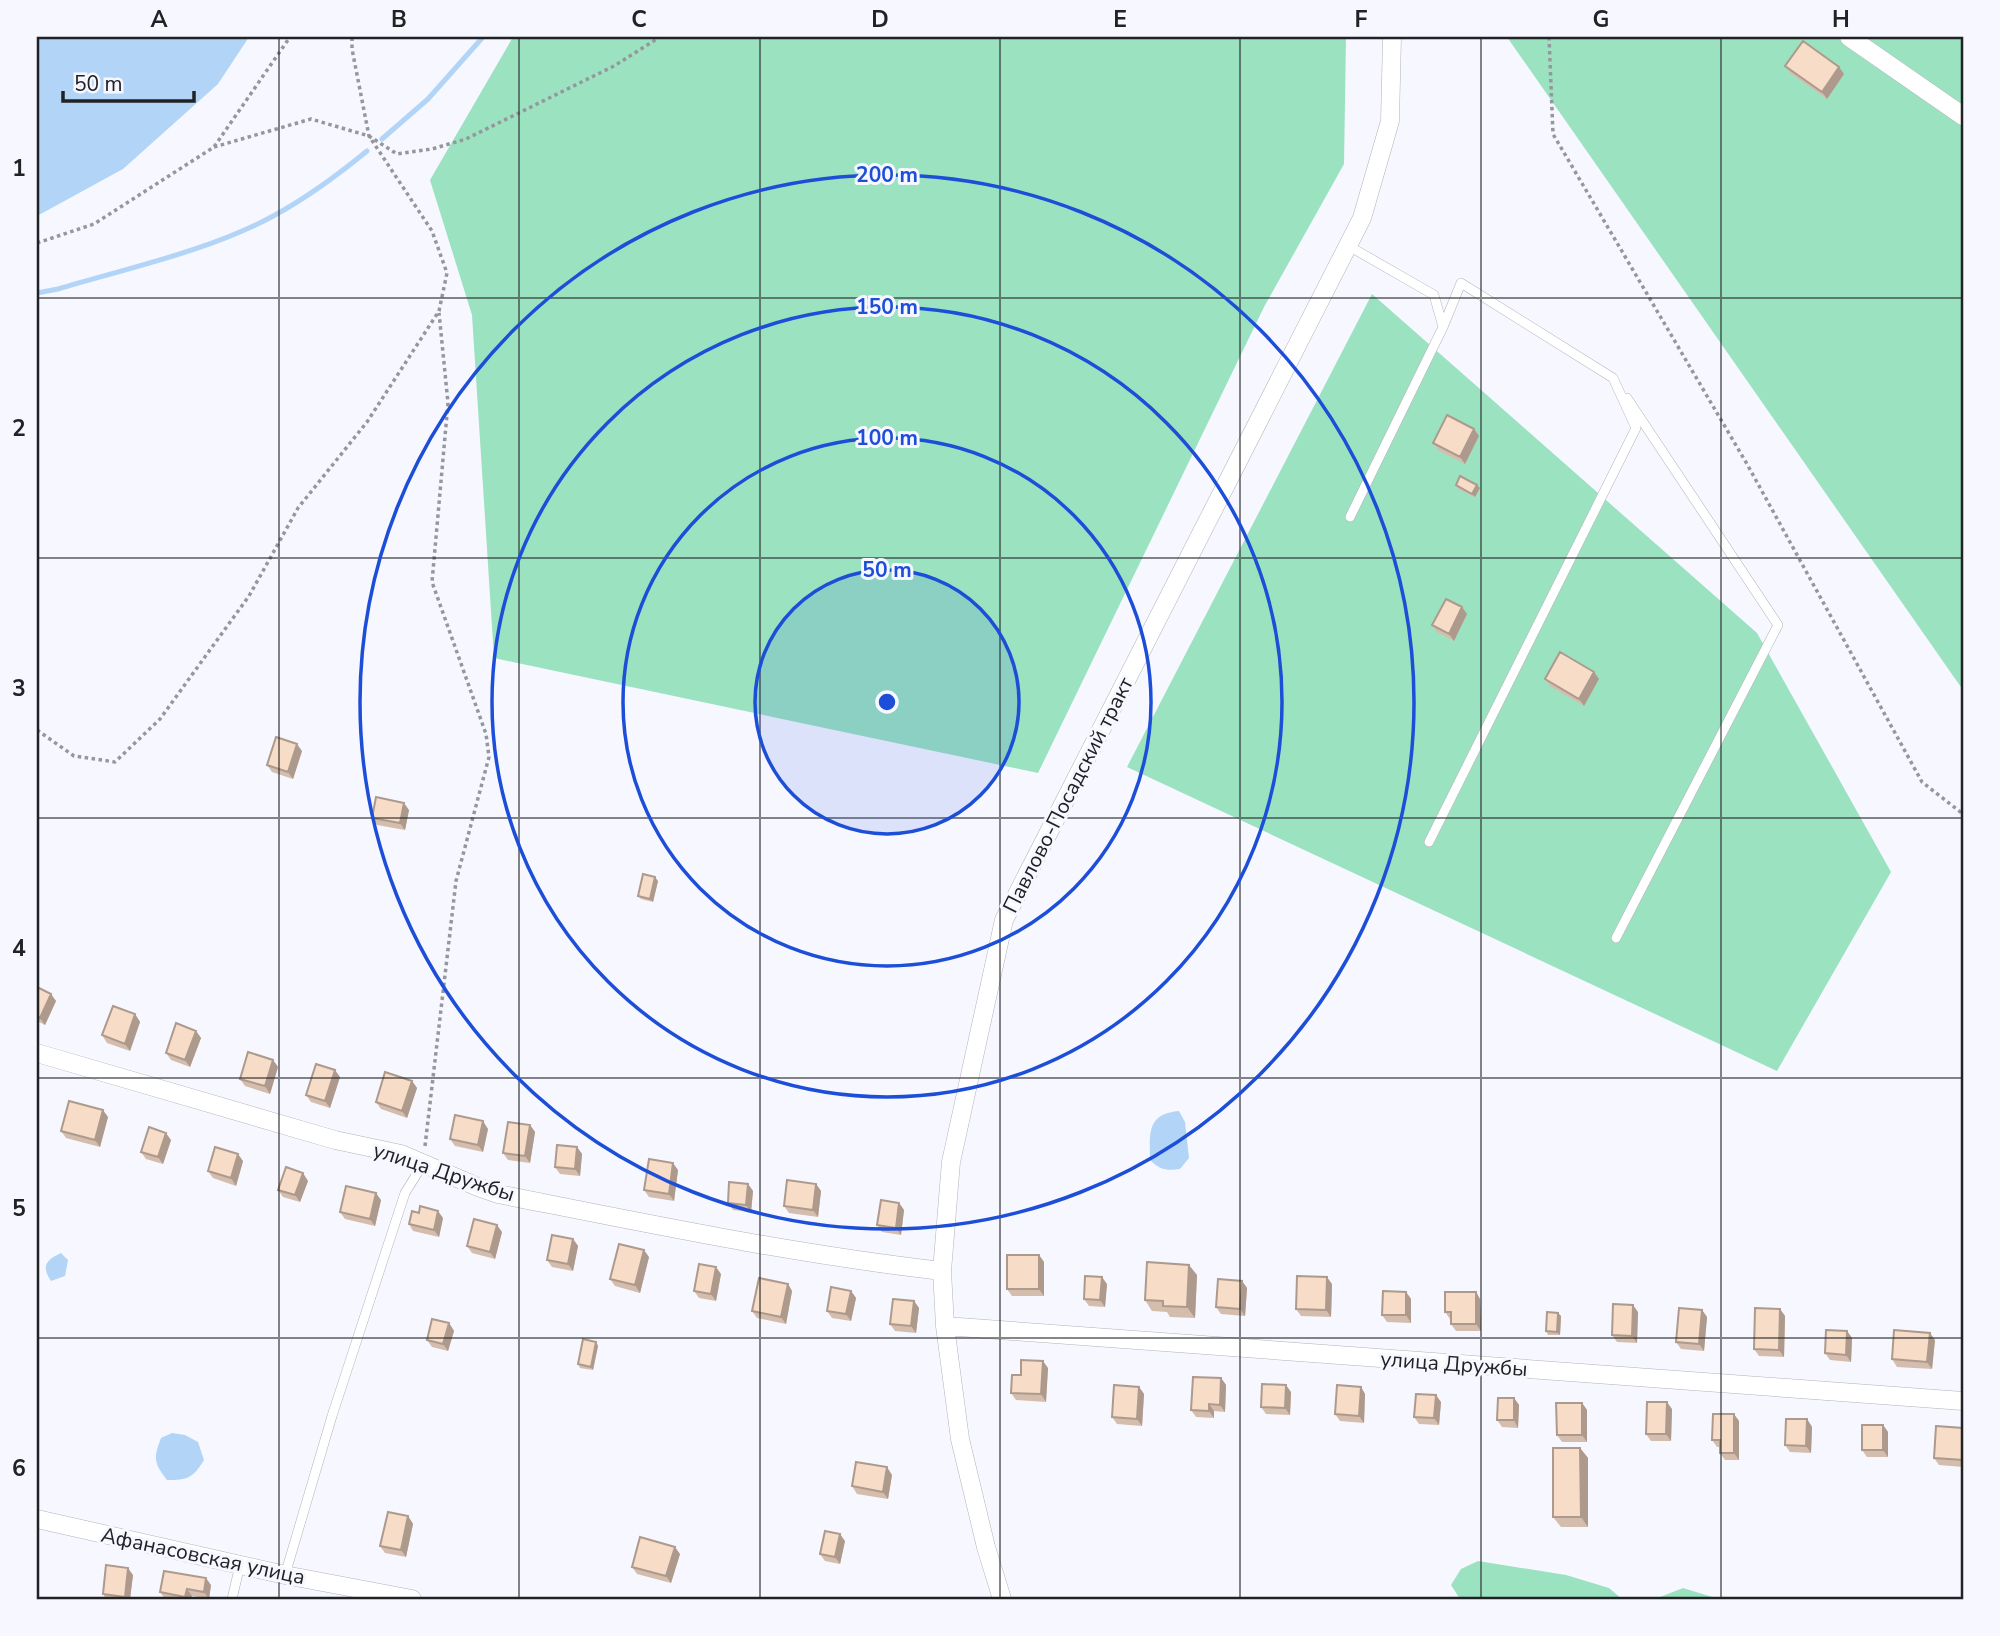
<svg xmlns="http://www.w3.org/2000/svg" width="2000" height="1636" font-family="'Nunito Sans',sans-serif">
<style>
.green{fill:#9be2c1}
.water{fill:#b2d5f7}
.lines{fill:none;stroke-linecap:round;stroke-linejoin:round}
.stream{stroke:#b2d5f7;stroke-width:5}
.lane-casing{stroke:#b2b3ba;stroke-width:10}
.street-casing{stroke:#b2b3ba;stroke-width:19}
.path{stroke:#96979d;stroke-width:3.5;stroke-dasharray:3.5 3.5;stroke-linecap:butt}
.lane{stroke:#fff;stroke-width:9}
.street{stroke:#fff;stroke-width:18}
.wall{fill:#d4bdac}
.shaded-wall{fill:#ad9a8c}
.building{fill:#f7dcc8;stroke:#ad9a8c;stroke-width:2}
.grid{fill:none;stroke:#212224;stroke-width:2;stroke-opacity:0.55}
.ring{fill:none;stroke:#1d4ed8;stroke-width:3.5}
.labels{text-anchor:middle;dominant-baseline:central;stroke-width:6;stroke-linejoin:round;paint-order:stroke}
.street-label{font-size:21px;fill:#212224;stroke:#f6f7ff}
.centre{fill:#1d4ed8;stroke:#f6f7ff;stroke-width:3.5}
.ring-label{font-size:21px;text-anchor:middle;font-weight:bold;fill:#1d4ed8;stroke:#f6f7ff;stroke-width:6;stroke-linejoin:round;paint-order:stroke}
.neatline{fill:none;stroke:#212224;stroke-width:2.5}
.grid-label{font-size:23px;text-anchor:middle;font-weight:bold;fill:#212224}
</style>
<rect width="100%" height="100%" fill="#f6f7ff"/>
<path class="green" d="M513,37H1346L1344,164L1264,307L1038,773L494,658L472,315L430,180Z
M1507,37H1963V690Z
M1372,294L1757,633L1891,872L1777,1071L1127,767Z
M1478,1561L1566,1575L1609,1588L1622,1599H1460L1451,1585L1461,1569Z
M1683,1588L1719,1599H1655Z"/>
<path class="water" d="M37,37H249L218,84L123,169L37,216Z
M1179,1111L1185,1122L1189,1158L1180,1169C1167,1171 1160,1170 1150,1160C1150,1134 1146,1114 1179,1111Z
M61,1253L68,1260L65,1276L51,1281C41,1266 46,1260 61,1253Z
M172,1433L185,1435L198,1442L204,1460C193,1478 188,1480 167,1480C154,1463 153,1459 161,1438Z"/>
<g class="lines">
<path class="stream" d="M382,139L428,99L483,37
M37,293L58,289C128,268 212,250 275,215C308,197 339,174 367,151"/>
<g class="lane-casing">
<path id="lane" d="M1347,245L1434,295L1443,327L1350,517
M1429,842L1636,428L1613,378L1461,283L1443,327
M1616,938L1778,625L1627,398
M285,1575L332,1416L405,1193L423,1164
M232,1599L240,1565"/>
</g>
<g class="street-casing">
<path id="street" d="M1849,37L1963,116
M37,1053L335,1140L401,1154L478,1187L498,1194C645,1223 792,1254 942,1271
M945,1326L1963,1401
M37,1519L285,1575L412,1599
M1002,1599L986,1547L960,1439L945,1326L942,1271L951,1162L1004,920L1362,218L1390,121L1392,37"/>
</g>
<path class="path" d="M1549,37L1553,134L1747,464L1922,782L1963,814
M214,147L311,119L369,136L397,154L432,149L466,139L614,66L660,37
M37,243L94,224L214,147L290,37
M37,730L74,756L115,762L160,719L249,596L298,508L367,422L439,311L447,273L432,231L369,136L352,49V37
M425,1146L456,881L489,757L486,734L432,582L448,403L439,313"/>
<use href="#lane" class="lane"/>
<use href="#street" class="street"/>
</g>
<path class="wall" d="M1785,66L1839,67L1844,74L1827,99L1790,73Z
M1474,429L1479,436L1465,464L1438,450L1433,443Z
M1456,485L1480,488L1475,497L1458,489Z
M1462,607L1467,614L1454,641L1437,632L1432,625Z
M1594,672L1599,679L1584,706L1550,686L1545,679Z
M302,751L293,779L272,772L267,765Z
M409,810L405,830L377,825L372,818Z
M658,881L653,902L641,899L638,896Z
M37,987L56,1001L45,1025L37,1021Z
M135,1014L140,1022L130,1051L107,1043L102,1035Z
M196,1031L201,1038L190,1067L171,1060L166,1053Z
M273,1060L278,1067L270,1094L245,1086L240,1079Z
M340,1077L330,1108L311,1102L306,1095Z
M412,1081L417,1088L407,1118L381,1109L376,1102Z
M108,1117L100,1147L66,1138L61,1131Z
M530,1125L535,1132L530,1163L508,1160L503,1153Z
M488,1129L483,1152L455,1146L450,1139Z
M171,1140L163,1164L146,1159L141,1152Z
M577,1147L582,1154L580,1176L560,1174L555,1167Z
M243,1161L236,1186L213,1178L208,1171Z
M678,1170L674,1201L649,1197L644,1190Z
M308,1181L300,1202L283,1197L278,1190Z
M748,1184L753,1191L751,1212L733,1210L728,1203Z
M816,1184L821,1191L818,1217L789,1213L784,1206Z
M381,1200L375,1226L345,1219L340,1212Z
M899,1203L904,1210L901,1235L882,1232L877,1225Z
M443,1218L439,1237L413,1231L409,1224Z
M502,1232L495,1259L472,1253L467,1246Z
M573,1239L578,1246L573,1271L552,1267L547,1260Z
M1039,1255L1044,1262V1296H1012L1007,1289Z
M649,1257L640,1293L615,1286L610,1279Z
M721,1274L716,1301L699,1298L694,1291Z
M1197,1275L1195,1318L1170,1317L1167,1312L1152,1311L1145,1300Z
M1242,1281L1247,1288L1245,1316L1221,1314L1216,1307Z
M788,1284L792,1291L786,1324L757,1318L752,1311Z
M1107,1284L1105,1307L1089,1306L1084,1299Z
M1332,1284L1331,1317L1301,1316L1296,1309Z
M851,1291L856,1298L851,1321L832,1318L827,1311Z
M1406,1292L1411,1299V1323L1387,1322L1382,1315Z
M1476,1292L1480,1299L1481,1331H1456L1451,1324V1319H1450L1445,1312Z
M914,1301L919,1308L916,1333L895,1331L890,1324Z
M1780,1309L1785,1316L1784,1357L1759,1356L1754,1349Z
M1702,1310L1707,1317L1704,1351L1681,1349L1676,1342Z
M1638,1312L1637,1343L1617,1342L1612,1335Z
M1558,1313L1561,1316L1560,1335H1548L1546,1331Z
M449,1323L454,1331L448,1351L432,1347L427,1340Z
M1847,1331L1852,1338L1851,1362L1830,1360L1825,1353Z
M1935,1340L1932,1369L1897,1367L1892,1359Z
M596,1342L598,1346L593,1370L580,1368L578,1364Z
M1048,1368L1046,1402L1016,1400L1011,1393L1021,1375Z
M1221,1378L1226,1385L1225,1412L1214,1411V1418L1196,1417L1191,1410Z
M1139,1387L1144,1394L1142,1426L1117,1424L1112,1417Z
M1361,1387L1365,1394L1364,1423L1340,1421L1335,1414Z
M1291,1392L1290,1415L1266,1414L1261,1407Z
M1514,1398L1519,1405L1518,1428L1502,1427L1497,1420Z
M1441,1402L1439,1425L1419,1424L1414,1417Z
M1582,1403L1587,1410V1442H1562L1557,1435Z
M1672,1409L1671,1441H1651L1646,1434Z
M1807,1419L1812,1427L1811,1453L1790,1452L1785,1445Z
M1739,1421V1460H1725L1720,1453V1447H1717L1712,1440Z
M1883,1425L1888,1432V1457H1867L1862,1450Z
M1963,1428V1467L1939,1465L1934,1458Z
M1580,1448L1588,1458V1527H1561L1553,1517Z
M892,1475L888,1499L857,1494L852,1486Z
M408,1516L413,1524L406,1557L385,1553L380,1546Z
M845,1541L840,1564L825,1561L820,1554Z
M680,1554L671,1583L637,1574L632,1567Z
M133,1575L130,1599H106L103,1594Z
M211,1585L209,1599L192,1596L191,1599H165L160,1592Z"/>
<path class="shaded-wall" d="M1839,67L1844,74L1827,99L1822,92Z
M1474,429L1479,436L1465,464L1460,457Z
M1477,485L1480,488L1475,497L1472,494Z
M1462,607L1467,614L1454,641L1449,634Z
M1594,672L1599,679L1584,706L1579,699Z
M297,744L302,751L293,779L288,772Z
M404,803L409,810L405,830L400,823Z
M655,877L658,881L653,902L650,899Z
M51,994L56,1001L45,1025L40,1018Z
M135,1014L140,1022L130,1051L125,1044Z
M196,1031L201,1038L190,1067L185,1060Z
M273,1060L278,1067L270,1094L265,1086Z
M335,1070L340,1077L330,1108L325,1101Z
M412,1081L417,1088L407,1118L402,1111Z
M103,1110L108,1117L100,1147L95,1140Z
M483,1121L488,1129L483,1152L478,1145Z
M530,1125L535,1132L530,1163L525,1156Z
M166,1133L171,1140L163,1164L158,1157Z
M577,1147L582,1154L580,1176L575,1169Z
M238,1154L243,1161L236,1186L231,1178Z
M673,1163L678,1170L674,1201L669,1194Z
M303,1173L308,1181L300,1202L295,1195Z
M748,1184L753,1191L751,1212L746,1205Z
M816,1184L821,1191L818,1217L813,1210Z
M376,1193L381,1200L375,1226L370,1219Z
M899,1203L904,1210L901,1235L896,1228Z
M438,1211L443,1218L439,1237L434,1230Z
M497,1225L502,1232L495,1259L490,1252Z
M573,1239L578,1246L573,1271L568,1264Z
M644,1250L649,1257L640,1293L635,1285Z
M1039,1255L1044,1262V1296L1039,1289Z
M1189,1265L1197,1275L1195,1318L1187,1307Z
M716,1267L721,1274L716,1301L711,1294Z
M1102,1277L1107,1284L1105,1307L1100,1300Z
M1327,1277L1332,1284L1331,1317L1326,1310Z
M1242,1281L1247,1288L1245,1316L1240,1309Z
M788,1284L792,1291L786,1324L781,1317Z
M851,1291L856,1298L851,1321L846,1314Z
M1406,1292L1411,1299V1323L1406,1315Z
M1476,1292L1480,1299L1481,1331L1476,1324Z
M914,1301L919,1308L916,1333L911,1326Z
M1633,1305L1638,1312L1637,1343L1632,1336Z
M1780,1309L1785,1316L1784,1357L1779,1350Z
M1702,1310L1707,1317L1704,1351L1699,1344Z
M1558,1313L1561,1316L1560,1335L1557,1332Z
M449,1323L454,1331L448,1351L443,1344Z
M1847,1331L1852,1338L1851,1362L1846,1355Z
M1930,1333L1935,1340L1932,1369L1927,1362Z
M596,1342L598,1346L593,1370L591,1367Z
M1043,1361L1048,1368L1046,1402L1041,1394Z
M1221,1378L1226,1385L1225,1412L1220,1405Z
M1286,1385L1291,1392L1290,1415L1285,1408Z
M1139,1387L1144,1394L1142,1426L1137,1419Z
M1361,1387L1365,1394L1364,1423L1359,1416Z
M1436,1395L1441,1402L1439,1425L1434,1418Z
M1514,1398L1519,1405L1518,1428L1514,1420Z
M1667,1402L1672,1409L1671,1441L1666,1434Z
M1582,1403L1587,1410V1442L1582,1435Z
M1209,1404L1214,1411V1418L1209,1411Z
M1734,1414L1739,1421V1460L1734,1453Z
M1807,1419L1812,1427L1811,1453L1806,1446Z
M1883,1425L1888,1432V1457L1883,1450Z
M1580,1448L1588,1458V1527L1581,1517Z
M887,1467L892,1475L888,1499L883,1492Z
M408,1516L413,1524L406,1557L401,1550Z
M840,1534L845,1541L840,1564L835,1557Z
M675,1547L680,1554L671,1583L666,1576Z
M128,1568L133,1575L130,1599H127L125,1597Z
M206,1578L211,1585L209,1599L204,1592Z
M187,1589L192,1596L191,1599H187L185,1597Z"/>
<path class="building" d="M1803,41L1839,67L1822,92L1785,66Z
M1447,415L1474,429L1460,457L1433,443Z
M1460,476L1477,485L1472,494L1456,485Z
M1446,599L1462,607L1449,634L1432,625Z
M1560,652L1594,672L1579,699L1545,679Z
M276,737L297,744L288,772L267,765Z
M376,797L404,803L400,823L372,818Z
M643,874L655,877L650,899L638,896Z
M37,987L51,994L40,1018L37,1016Z
M113,1006L135,1014L125,1044L102,1035Z
M176,1023L196,1031L185,1060L166,1053Z
M248,1052L273,1060L265,1086L240,1079Z
M316,1064L335,1070L325,1101L306,1095Z
M385,1072L412,1081L402,1111L376,1102Z
M69,1101L103,1110L95,1140L61,1131Z
M455,1115L483,1121L478,1145L450,1139Z
M508,1122L530,1125L525,1156L503,1153Z
M149,1127L166,1133L158,1157L141,1152Z
M557,1145L577,1147L575,1169L555,1167Z
M215,1147L238,1154L231,1178L208,1171Z
M649,1159L673,1163L669,1194L644,1190Z
M286,1167L303,1173L295,1195L278,1190Z
M787,1180L816,1184L813,1210L784,1206Z
M729,1182L748,1184L746,1205L728,1203Z
M346,1186L376,1193L370,1219L340,1212Z
M881,1200L899,1203L896,1228L877,1225Z
M420,1206L438,1211L434,1230L409,1224L412,1211L419,1213Z
M474,1219L497,1225L490,1252L467,1246Z
M552,1235L573,1239L568,1264L547,1260Z
M619,1244L644,1250L635,1285L610,1279Z
M1007,1255H1039V1289H1007Z
M1147,1262L1189,1265L1187,1307L1163,1306V1301L1145,1300Z
M699,1264L716,1267L711,1294L694,1291Z
M1085,1276L1102,1277L1100,1300L1084,1299Z
M1297,1276L1327,1277L1326,1310L1296,1309Z
M759,1278L788,1284L781,1317L752,1311Z
M1218,1279L1242,1281L1240,1309L1216,1307Z
M831,1287L851,1291L846,1314L827,1311Z
M1383,1291L1406,1292V1315H1382Z
M1445,1292H1476V1324H1451V1312H1445Z
M893,1299L914,1301L911,1326L890,1324Z
M1613,1304L1633,1305L1632,1336L1612,1335Z
M1679,1308L1702,1310L1699,1344L1676,1342Z
M1755,1308L1780,1309L1779,1350L1754,1349Z
M1547,1312L1558,1313L1557,1332L1546,1331Z
M432,1319L449,1323L443,1344L427,1340Z
M1826,1330L1847,1331L1846,1355L1825,1353Z
M1894,1330L1930,1333L1927,1362L1892,1359Z
M583,1339L596,1342L591,1367L578,1364Z
M1021,1360L1043,1361L1041,1394L1011,1393L1012,1375H1021Z
M1193,1377L1221,1378L1220,1405L1209,1404V1411L1191,1410Z
M1262,1384L1286,1385L1285,1408L1261,1407Z
M1114,1385L1139,1387L1137,1419L1112,1417Z
M1337,1385L1361,1387L1359,1416L1335,1414Z
M1416,1394L1436,1395L1434,1418L1414,1417Z
M1498,1398H1514V1420H1497Z
M1647,1402H1667L1666,1434H1646Z
M1556,1403H1582V1435H1557Z
M1713,1414H1734V1453H1720V1440H1712Z
M1786,1419H1807L1806,1446L1785,1445Z
M1862,1425H1883V1450H1862Z
M1936,1426L1963,1428V1460L1934,1458Z
M1553,1448H1580L1581,1517H1553Z
M856,1462L887,1467L883,1492L852,1486Z
M388,1512L408,1516L401,1550L380,1546Z
M825,1531L840,1534L835,1557L820,1554Z
M640,1537L675,1547L666,1576L632,1567Z
M106,1565L128,1568L125,1597L103,1594Z
M164,1571L206,1578L204,1592L187,1589L185,1597L160,1592Z"/>
<path class="grid" d="M279,37V1599M519,37V1599M760,37V1599M1000,37V1599M1240,37V1599M1481,37V1599M1721,37V1599M37,298H1963M37,558H1963M37,818H1963M37,1078H1963M37,1338H1963"/>
<circle cx="887" cy="702" r="132" fill="#1d4ed8" fill-opacity=".12"/>
<g class="ring">
<circle cx="887" cy="702" r="132"/>
<circle cx="887" cy="702" r="264"/>
<circle cx="887" cy="702" r="395"/>
<circle cx="887" cy="702" r="527"/>
</g>
<g class="labels">
<g class="street-label">
<text transform="translate(1068 795) rotate(-63)">Павлово-Посадский тракт</text>
<text transform="translate(444 1172) rotate(18)">улица Дружбы</text>
<text transform="translate(1454 1364) rotate(4)">улица Дружбы</text>
<text transform="translate(203 1556) rotate(12)">Афанасовская улица</text>
</g>
</g>
<circle cx="887" cy="702" r="10" class="centre"/>
<g class="ring-label">
<text x="887" y="182">200 m</text>
<text x="887" y="314">150 m</text>
<text x="887" y="445">100 m</text>
<text x="887" y="577">50 m</text>
</g>
<rect width="2000" height="1636" fill="none" stroke="#f6f7ff" stroke-width="77"/>
<path d="M63 91v10h131v-10" fill="none" stroke="#212224" stroke-width="3.5"/>
<text x="74" y="91" font-size="21" fill="#212224" stroke="#f6f7ff" stroke-width="5" paint-order="stroke">50 m</text>
<rect x="38" y="38" width="1924" height="1560" class="neatline"/>
<g class="grid-label">
<text x="159" y="27">A</text>
<text x="399" y="27">B</text>
<text x="639" y="27">C</text>
<text x="880" y="27">D</text>
<text x="1120" y="27">E</text>
<text x="1361" y="27">F</text>
<text x="1601" y="27">G</text>
<text x="1841" y="27">H</text>
<text x="19" y="176">1</text>
<text x="19" y="436">2</text>
<text x="19" y="696">3</text>
<text x="19" y="956">4</text>
<text x="19" y="1216">5</text>
<text x="19" y="1476">6</text>
</g>
</svg>
